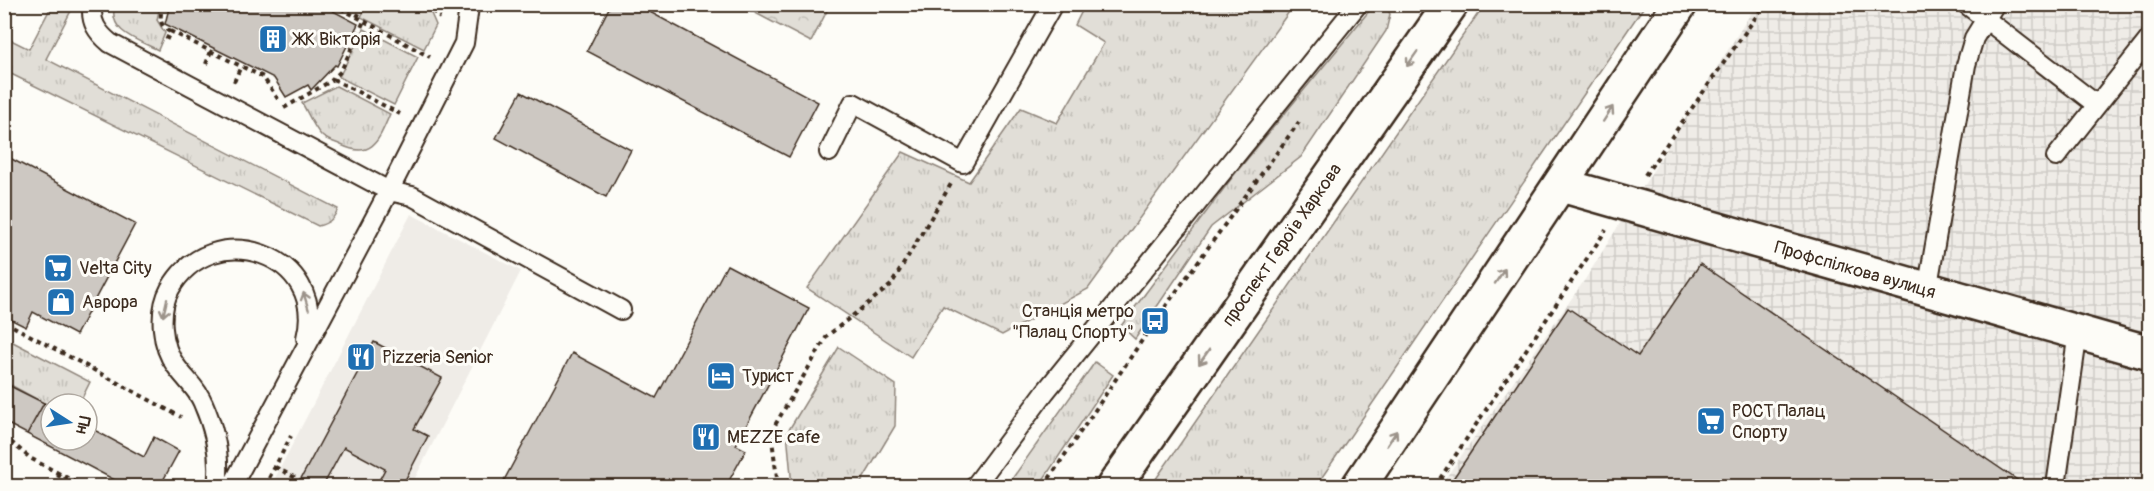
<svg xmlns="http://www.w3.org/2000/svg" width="2154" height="491" font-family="Pangolin,sans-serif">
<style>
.built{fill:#efece7}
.industrial{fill:url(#industrial-grid)}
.grass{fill:url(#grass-tufts);stroke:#8e847a;stroke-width:1.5}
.forest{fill:url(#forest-crowns);stroke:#8e847a;stroke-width:1.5}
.building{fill:#cdc8c2;stroke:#3b2a1e;stroke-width:1.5}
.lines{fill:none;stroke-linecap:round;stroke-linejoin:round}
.lane-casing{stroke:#3b2a1e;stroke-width:22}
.secondary-casing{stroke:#3b2a1e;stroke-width:38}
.primary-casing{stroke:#3b2a1e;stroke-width:38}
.path{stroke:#3b2a1e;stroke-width:4;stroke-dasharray:4.5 4.5;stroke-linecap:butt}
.lane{stroke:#fdfcf7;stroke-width:18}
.secondary{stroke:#fdfcf7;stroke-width:33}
.primary{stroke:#fdfcf7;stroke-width:33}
.oneway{stroke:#9c938a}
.labels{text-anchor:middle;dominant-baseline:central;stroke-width:6;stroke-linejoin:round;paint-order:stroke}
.poi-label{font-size:18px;fill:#3b2a1e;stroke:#fdfcf7;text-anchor:start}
.street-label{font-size:18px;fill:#3b2a1e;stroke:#fdfcf7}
</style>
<defs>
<pattern id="industrial-grid" width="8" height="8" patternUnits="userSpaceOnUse" patternTransform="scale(1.5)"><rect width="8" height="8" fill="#efece7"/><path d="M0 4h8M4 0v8" fill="none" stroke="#cecbc6"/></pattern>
<pattern id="grass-tufts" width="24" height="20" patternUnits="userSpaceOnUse" patternTransform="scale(1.5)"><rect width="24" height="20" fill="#e1ded7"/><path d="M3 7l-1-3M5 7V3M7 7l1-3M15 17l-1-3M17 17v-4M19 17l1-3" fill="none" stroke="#c2bfb8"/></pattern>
<pattern id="forest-crowns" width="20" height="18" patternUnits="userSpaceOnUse" patternTransform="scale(1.5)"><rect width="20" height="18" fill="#e1ded7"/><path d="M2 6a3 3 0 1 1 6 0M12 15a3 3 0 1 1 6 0" fill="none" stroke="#c2bfb8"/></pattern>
</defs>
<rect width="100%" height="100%" fill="#fdfcf7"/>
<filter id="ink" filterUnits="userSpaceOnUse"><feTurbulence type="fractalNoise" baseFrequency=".0167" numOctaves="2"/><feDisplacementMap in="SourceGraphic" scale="12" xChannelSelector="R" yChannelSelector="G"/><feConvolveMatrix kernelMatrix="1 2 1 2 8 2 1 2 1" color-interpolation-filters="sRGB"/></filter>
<g filter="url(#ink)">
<path class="built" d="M411,214L521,271L415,478L430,486H271Z"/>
<path class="industrial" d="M1756,5H2149V486H1440L1586,278Z"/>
<path class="grass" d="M52,5H74L46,59L338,209C333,220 329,223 318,226L5,71V37L29,49Z
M115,5H160L157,20L165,33L158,50C138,40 107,32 115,5Z
M367,5H421L429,9L436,25L424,49L361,17Z
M1085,5H1294L1088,289L1002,335L943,306L911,357L807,288L903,152L969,182L1021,108L1057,123L1104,43L1075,25Z
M1374,5H1385L1390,14L1386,31L1301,157L1211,227L1135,339L1121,326L1234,175Z
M1484,5H1645L1316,486H1151Z
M364,29L418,57L394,105L339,77Z
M336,86L390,114C379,139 373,160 341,145C335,142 325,140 321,135C313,126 308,113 302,103Z
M11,341L90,382L79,404H51V407L5,382L4,352Z
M839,347L896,385L895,426L859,486H792L787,433Z
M1095,362L1113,375L1039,486H1007Z"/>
<path class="forest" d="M740,5H830L811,42Z"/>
<path class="building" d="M170,4H320L358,24L337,66L335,65L311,90L308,85L286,97L274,78L165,24Z
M611,4H635L818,102L789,157L587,51Z
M521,92L631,150L606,197L496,138Z
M4,155L135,224L76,335L33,312L26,327L4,316Z
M1700,264L2026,486H1448L1568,308L1638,356Z
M727,265L809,308L736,445L746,450L726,486H501L572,353L656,398Z
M374,342L442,378L414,429L428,436L402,486H376L385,469L344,447L323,486H297Z
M4,383L44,403L27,434L4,422Z
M44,403L51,407V440H87V426L144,457L154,437L179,451L160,486H126L27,434Z"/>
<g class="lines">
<g class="lane-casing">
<path id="lane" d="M93,4C89,22 98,33 110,43L389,191L412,196L621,310
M1966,4L2097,105
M829,152L853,103L963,163L1053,4
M2056,157L2150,38
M1927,291L1966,65L1974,38L1995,4
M217,486C221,457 215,430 203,403C197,388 185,379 176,366C161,346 158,311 170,289C212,214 328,255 306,338
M232,486L389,191L464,43L469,7L467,4
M975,486L1045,392L1358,4
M2056,486L2078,332"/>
</g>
<g class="secondary-casing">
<path id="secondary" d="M1561,185L2150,353"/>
</g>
<g class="primary-casing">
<path id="primary" d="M1114,486L1451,4
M1359,486L1680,4"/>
</g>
<path class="path" d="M163,4C160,16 158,25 170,32L165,43
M333,4L430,57
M426,4L440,18
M357,17L364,4
M170,31L263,77L280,102
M206,64L211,51
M333,79L400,114
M234,82L241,66
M284,108L331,81L341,71L364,21
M1645,175L1765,4
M5,322L181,417
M4,436L30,458L60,474
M275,467L311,486
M54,486L60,474L83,486
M265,486L291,436
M778,486L771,432L827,336L891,285L951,184
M1044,486L1155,321L1299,122
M1435,486L1606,230"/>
<use href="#lane" class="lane"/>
<use href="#secondary" class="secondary"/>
<use href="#primary" class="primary"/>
</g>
<defs><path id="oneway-shaft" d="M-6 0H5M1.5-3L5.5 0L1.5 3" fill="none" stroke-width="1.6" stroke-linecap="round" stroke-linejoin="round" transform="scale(1.5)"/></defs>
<g class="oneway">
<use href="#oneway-shaft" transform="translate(1412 59) rotate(125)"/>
<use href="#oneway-shaft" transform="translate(1608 114) rotate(-57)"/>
<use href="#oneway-shaft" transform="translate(1500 276) rotate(-56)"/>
<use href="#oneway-shaft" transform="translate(306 301) rotate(-107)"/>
<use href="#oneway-shaft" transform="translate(165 308) rotate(103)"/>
<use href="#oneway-shaft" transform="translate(1204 357) rotate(125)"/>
<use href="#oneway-shaft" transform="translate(1392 438) rotate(-56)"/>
</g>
</g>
<defs>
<g id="building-square" transform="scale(1.5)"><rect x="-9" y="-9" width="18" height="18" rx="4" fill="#1f6fb2" stroke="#fdfcf7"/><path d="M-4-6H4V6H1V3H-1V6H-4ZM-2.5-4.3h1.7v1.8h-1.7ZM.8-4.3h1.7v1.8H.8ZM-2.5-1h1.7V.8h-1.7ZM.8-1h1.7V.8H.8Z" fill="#fff"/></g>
<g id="supermarket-square" transform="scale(1.5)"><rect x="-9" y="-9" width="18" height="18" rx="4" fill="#1f6fb2" stroke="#fdfcf7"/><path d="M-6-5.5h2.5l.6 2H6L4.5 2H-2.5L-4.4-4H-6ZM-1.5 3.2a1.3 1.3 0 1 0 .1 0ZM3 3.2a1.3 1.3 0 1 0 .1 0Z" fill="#fff"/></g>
<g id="shop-square" transform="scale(1.5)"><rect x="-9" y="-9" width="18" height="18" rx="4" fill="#1f6fb2" stroke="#fdfcf7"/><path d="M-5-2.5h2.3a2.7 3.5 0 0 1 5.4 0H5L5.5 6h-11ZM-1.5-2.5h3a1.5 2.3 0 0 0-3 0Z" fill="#fff"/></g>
<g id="bus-square" transform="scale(1.5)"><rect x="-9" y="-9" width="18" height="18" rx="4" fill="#1f6fb2" stroke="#fdfcf7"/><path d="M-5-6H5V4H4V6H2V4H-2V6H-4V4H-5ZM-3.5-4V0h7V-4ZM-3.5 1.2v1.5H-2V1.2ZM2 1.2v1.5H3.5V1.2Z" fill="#fff"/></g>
<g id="restaurant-square" transform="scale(1.5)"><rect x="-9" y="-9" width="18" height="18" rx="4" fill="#1f6fb2" stroke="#fdfcf7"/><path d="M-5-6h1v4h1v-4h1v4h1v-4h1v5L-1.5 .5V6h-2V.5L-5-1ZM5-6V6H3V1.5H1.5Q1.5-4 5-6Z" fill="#fff"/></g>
<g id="hotel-square" transform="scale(1.5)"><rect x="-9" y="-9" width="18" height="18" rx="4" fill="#1f6fb2" stroke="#fdfcf7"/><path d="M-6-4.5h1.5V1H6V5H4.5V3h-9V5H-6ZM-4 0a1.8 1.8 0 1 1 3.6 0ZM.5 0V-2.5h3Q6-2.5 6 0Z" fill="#fff"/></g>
</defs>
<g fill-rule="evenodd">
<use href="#building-square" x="273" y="39"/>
<use href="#supermarket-square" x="58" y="268"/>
<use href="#shop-square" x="61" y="302"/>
<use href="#bus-square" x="1155" y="321"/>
<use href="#restaurant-square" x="361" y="357"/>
<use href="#hotel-square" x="721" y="376"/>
<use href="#supermarket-square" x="1711" y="421"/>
<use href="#restaurant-square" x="706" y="437"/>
</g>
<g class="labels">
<g class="poi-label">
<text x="294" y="39">ЖК Вікторія</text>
<text x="79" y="268">Velta City</text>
<text x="82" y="302">Аврора</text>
<text x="1134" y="311" text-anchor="end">Станція метро<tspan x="1134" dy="21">"Палац Спорту"</tspan></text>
<text x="382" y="357">Pizzeria Senior</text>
<text x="742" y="376">Турист</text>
<text x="1732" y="411">РОСТ Палац<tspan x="1732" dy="21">Спорту</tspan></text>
<text x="727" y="437">MEZZE cafe</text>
</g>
<g class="street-label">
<text transform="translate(1282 245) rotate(-55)">проспект Героїв Харкова</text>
<text transform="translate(1855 270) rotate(16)">Профспілкова вулиця</text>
</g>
</g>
<rect width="2154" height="491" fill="none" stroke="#fdfcf7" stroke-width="24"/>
<rect x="12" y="12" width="2130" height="467" fill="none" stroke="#3b2a1e" stroke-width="2" filter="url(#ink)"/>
<g transform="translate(69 422) rotate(102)"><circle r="28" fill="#fdfcf7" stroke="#afa8a0" stroke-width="1.5"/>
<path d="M0-4.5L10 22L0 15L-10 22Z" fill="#1f6fb2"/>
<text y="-9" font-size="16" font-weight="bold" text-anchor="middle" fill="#3b2a1e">Пн</text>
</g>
</svg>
